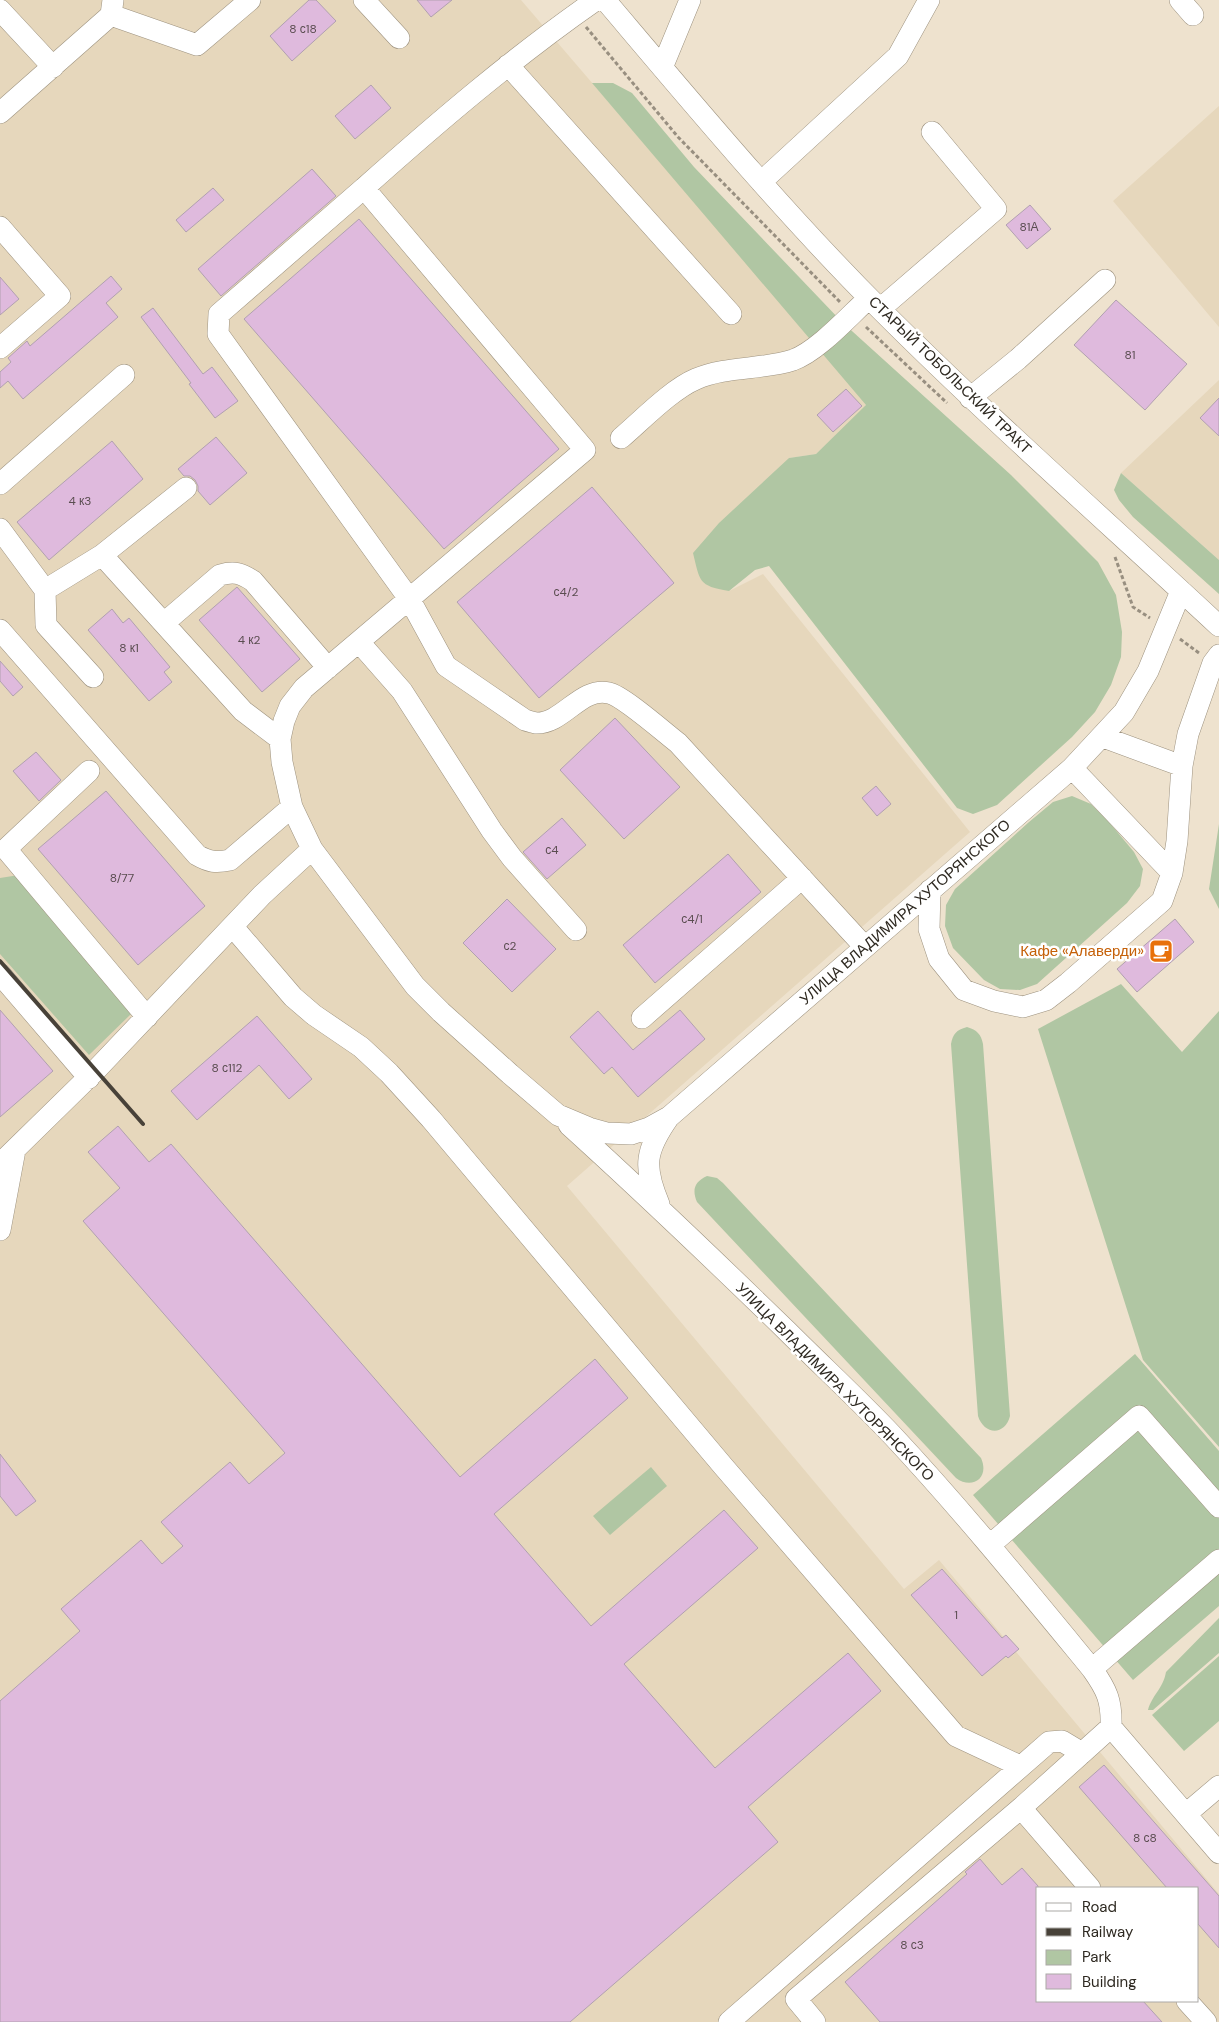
<svg xmlns="http://www.w3.org/2000/svg" width="1219" height="2022" font-family="'DM Sans',sans-serif">
<style>
.built{fill:#e6d7bc;fill-rule:evenodd}
.green{fill:#b0c6a3}
.building{fill:#dfbadd;stroke:#b1a0b0}
.lines{fill:none;stroke-linecap:round;stroke-linejoin:round}
.minor-casing{stroke:#9d927f;stroke-width:22}
.path{stroke:#988f80;stroke-width:3;stroke-dasharray:4 2.5;stroke-linecap:butt}
.minor{stroke:#fff;stroke-width:21}
.rail{stroke:#484239;stroke-width:4}
.labels{text-anchor:middle;dominant-baseline:central;stroke-width:5;stroke-linejoin:round;paint-order:stroke}
.number-label{font-size:12px;fill:#5a4d50}
.street-label{font-size:15px;fill:#2e2921;stroke:#fff}
.food-label{font-size:15px;fill:#c56008;stroke:#fff;text-anchor:end}
</style>
<rect width="100%" height="100%" fill="#eee2ce"/>
<path class="built" d="M0,0H521L864,400L866,405L864,409L816,454L789,458L729,591L763,574L970,832L567,1186L904,1589L939,1560L1219,1894V2022H0ZM1038,1888H1198V2001H1038Z
M1219,106V327L1113,201Z
M1219,380V560L1121,473Z"/>
<path class="green" d="M592,83H613L632,93L694,167L842,322L1011,475L1098,562L1116,595L1122,632L1121,657L1111,685L1095,712L1072,737L997,805L973,814L957,808L769,566L755,570L729,591C698,586 700,581 693,553L719,523L789,458L816,454L866,405Z
M1121,473L1219,560V594L1133,517L1119,500L1114,490Z
M1072,796L1091,804L1109,822L1134,852L1143,869L1140,886L1127,903L1037,984L1020,990L1000,989L984,980L953,948L945,926L946,905L955,889L1029,822L1053,802Z
M1219,824V909L1209,889Z
M19,875L131,1014L89,1055L0,954V878Z
M1121,984L1182,1052L1219,1011V1447L1143,1360L1038,1029Z
M967,1027C977,1030 981,1034 983,1044L1010,1416C1005,1436 984,1435 978,1416L951,1044C953,1034 956,1030 967,1027Z
M707,1176L717,1178L723,1183L981,1458C990,1478 972,1490 956,1478L697,1202C692,1190 694,1182 707,1176Z
M1135,1354L1219,1451V1606L1133,1680L973,1495Z
M651,1467L667,1486L610,1535L593,1516Z
M1219,1618V1653L1153,1710H1148C1152,1695 1163,1689 1166,1672Z
M1219,1656V1721L1184,1751L1152,1715Z"/>
<path class="building" d="M309,0H316L336,21L292,61L270,36Z
M417,0H452L431,17Z
M371,85L391,108L355,139L335,116Z
M312,169L336,196L221,296L198,269Z
M213,188L224,200L186,232L176,220Z
M1030,205L1051,229L1027,249L1006,225Z
M359,219L559,449L444,549L244,319Z
M111,276L122,289L106,303L118,317L23,399L8,381L0,388V372L11,362L8,358L27,341L30,346Z
M0,277L19,299L0,315Z
M1116,300L1187,364L1145,410L1074,345Z
M153,308L203,374L212,367L238,401L215,418L189,384L191,383L141,317Z
M846,389L862,406L833,432L817,415Z
M1219,398V436L1200,418Z
M216,437L247,473L210,505L198,491V486L195,480L190,476H184L178,469Z
M112,441L143,479L49,560L17,522Z
M592,487L674,583L539,698L457,602Z
M237,587L300,659L262,692L199,620Z
M112,609L123,623L129,618L170,667L164,672L172,682L149,701L88,630Z
M0,661L23,687L13,696L0,681Z
M615,718L680,787L624,839L560,770Z
M36,752L61,780L39,801L13,771Z
M876,786L891,804L877,816L862,798Z
M106,791L205,906L138,965L38,849Z
M562,818L586,845L547,879L523,852Z
M728,854L761,892L655,983L623,945Z
M507,899L556,949L512,992L463,943Z
M1175,919L1194,942L1137,992L1117,969Z
M0,1010L53,1071L0,1117Z
M680,1010L705,1039L638,1097L612,1067L604,1074L570,1037L598,1011L633,1050Z
M257,1016L312,1079L289,1099L259,1065L197,1120L171,1091Z
M118,1126L149,1162L171,1144L460,1477L595,1359L628,1398L494,1514L591,1626L724,1510L758,1548L624,1664L715,1768L848,1653L881,1691L748,1807L778,1842L570,2022H0V1701L80,1631L61,1609L141,1540L162,1564L183,1546L161,1522L230,1462L249,1484L285,1453L83,1221L120,1188L88,1152Z
M0,1454L36,1501L16,1516L0,1496Z
M942,1569L1002,1638L1006,1635L1019,1649L1008,1658L1006,1656L982,1676L911,1595Z
M1104,1765L1219,1896V1948L1198,1924V1888H1167L1079,1787Z
M980,1859L1002,1885L1022,1868L1038,1886V2001H1143L1162,2022H880L845,1982L967,1874L965,1872Z"/>
<g class="lines">
<g class="minor-casing">
<path id="minor" d="M364,0L399,38
M605,0C694,105 783,212 881,310C990,419 1106,521 1219,626
M1180,0L1193,15
M0,10L53,67
M111,15L197,45L250,0
M664,63L690,0
M508,65L731,314
M0,113L111,15L113,0
M761,182L898,56L929,0
M364,188C438,122 514,57 596,0
M0,227L60,296L0,348
M880,309L996,209L932,132
M970,398L1018,359L1105,280
M621,438C642,420 672,389 696,379C726,366 762,370 793,360C818,351 849,316 869,298
M0,484L124,375
M186,488L102,555L243,711L280,739
M0,529L45,590L102,555
M45,590L46,625L93,677
M164,623L220,575C234,571 241,573 253,581L328,668
M0,630L197,855C209,862 216,863 230,860L292,807
M359,642L402,691L492,831L512,858L576,930
M1103,737L1182,766
M1072,768L1172,873
M89,771L6,849L147,1017
M930,890L929,929L939,959L964,990L994,1001L1023,1007L1046,1000L1068,983L1162,901L1172,873L1177,841L1182,766L1188,734L1213,663L1219,655
M233,927L293,997L314,1015L361,1047L389,1073L431,1119L723,1466L956,1736L1020,1766
M864,946L678,743C665,733 623,696 609,693C581,686 563,724 536,723C532,722 528,721 525,720L446,666L410,600L218,334L219,314L364,188L585,450L304,688L290,706L284,721L280,739L282,762L292,807L312,849L415,986L441,1012L510,1074L558,1115L589,1128L607,1133L631,1134L649,1128L669,1117L1072,768L1124,712L1148,671L1181,591
M0,974L89,1078
M642,1018L802,878
M569,1125C643,1192 715,1261 787,1331C822,1366 858,1399 892,1435C962,1510 1027,1590 1092,1669C1107,1690 1112,1701 1111,1727L1219,1853
M0,1164L95,1071L262,895L312,849
M659,1204C643,1166 645,1151 669,1117
M0,1230L15,1150
M990,1545L1139,1416L1219,1507
M1092,1669L1219,1560
M1021,1808L1090,1888
M1186,1814L1219,1786
M1187,2001L1206,2022
M729,2022L1049,1742L1062,1741L1082,1753
M815,2022L796,1999L1021,1808L1111,1727"/>
</g>
<path class="path" d="M586,27L678,137L840,302
M866,327L947,403
M1115,557L1133,607L1150,618
M1180,639L1199,653"/>
<use href="#minor" class="minor"/>
<path class="rail" d="M0,961L143,1124"/>
</g>
<defs>
<g id="cafe-square" transform="scale(1.25)"><rect x="-9" y="-9" width="18" height="18" rx="4" fill="#e8710a" stroke="#fff"/><path d="M-5.5-4.5H6V0H3Q3 3.5 0 3.5H-2.5Q-5.5 3.5-5.5 0ZM3-3.2v2h1.7v-2ZM-6 4.5H4V6H-6Z" fill="#fff"/></g>
</defs>
<g fill-rule="evenodd">
<use href="#cafe-square" x="1161" y="951"/>
</g>
<g class="labels">
<g class="number-label">
<text x="303" y="29">8 с18</text>
<text x="1029" y="227">81А</text>
<text x="1130" y="355">81</text>
<text x="80" y="501">4 к3</text>
<text x="566" y="592">с4/2</text>
<text x="249" y="640">4 к2</text>
<text x="129" y="648">8 к1</text>
<text x="552" y="850">с4</text>
<text x="122" y="878">8/77</text>
<text x="692" y="919">с4/1</text>
<text x="510" y="946">с2</text>
<text x="227" y="1068">8 с112</text>
<text x="956" y="1615">1</text>
<text x="1145" y="1838">8 с8</text>
<text x="912" y="1945">8 с3</text>
</g>
<g class="street-label">
<text transform="translate(950 375) rotate(44)">СТАРЫЙ ТОБОЛЬСКИЙ ТРАКТ</text>
<text transform="translate(905 912) rotate(-41)">УЛИЦА ВЛАДИМИРА ХУТОРЯНСКОГО</text>
<text transform="translate(835 1382) rotate(45)">УЛИЦА ВЛАДИМИРА ХУТОРЯНСКОГО</text>
</g>
<g class="food-label">
<text x="1144" y="951">Кафе «Алаверди»</text>
</g>
</g>
<rect x="1036" y="1887" width="162" height="115" fill="#ffffff" stroke="#aba9a6"/>
<rect x="1046" y="1903" width="25" height="8" fill="#ffffff" stroke="#aba9a6"/>
<text x="1082" y="1912" font-size="15" fill="#2e2921">Road</text>
<rect x="1046" y="1928" width="25" height="8" fill="#484239" stroke="#aba9a6"/>
<text x="1082" y="1937" font-size="15" fill="#2e2921">Railway</text>
<rect x="1046" y="1950" width="25" height="15" fill="#b0c6a3" stroke="#aba9a6"/>
<text x="1082" y="1962" font-size="15" fill="#2e2921">Park</text>
<rect x="1046" y="1974" width="25" height="15" fill="#dfbadd" stroke="#aba9a6"/>
<text x="1082" y="1987" font-size="15" fill="#2e2921">Building</text>
</svg>
